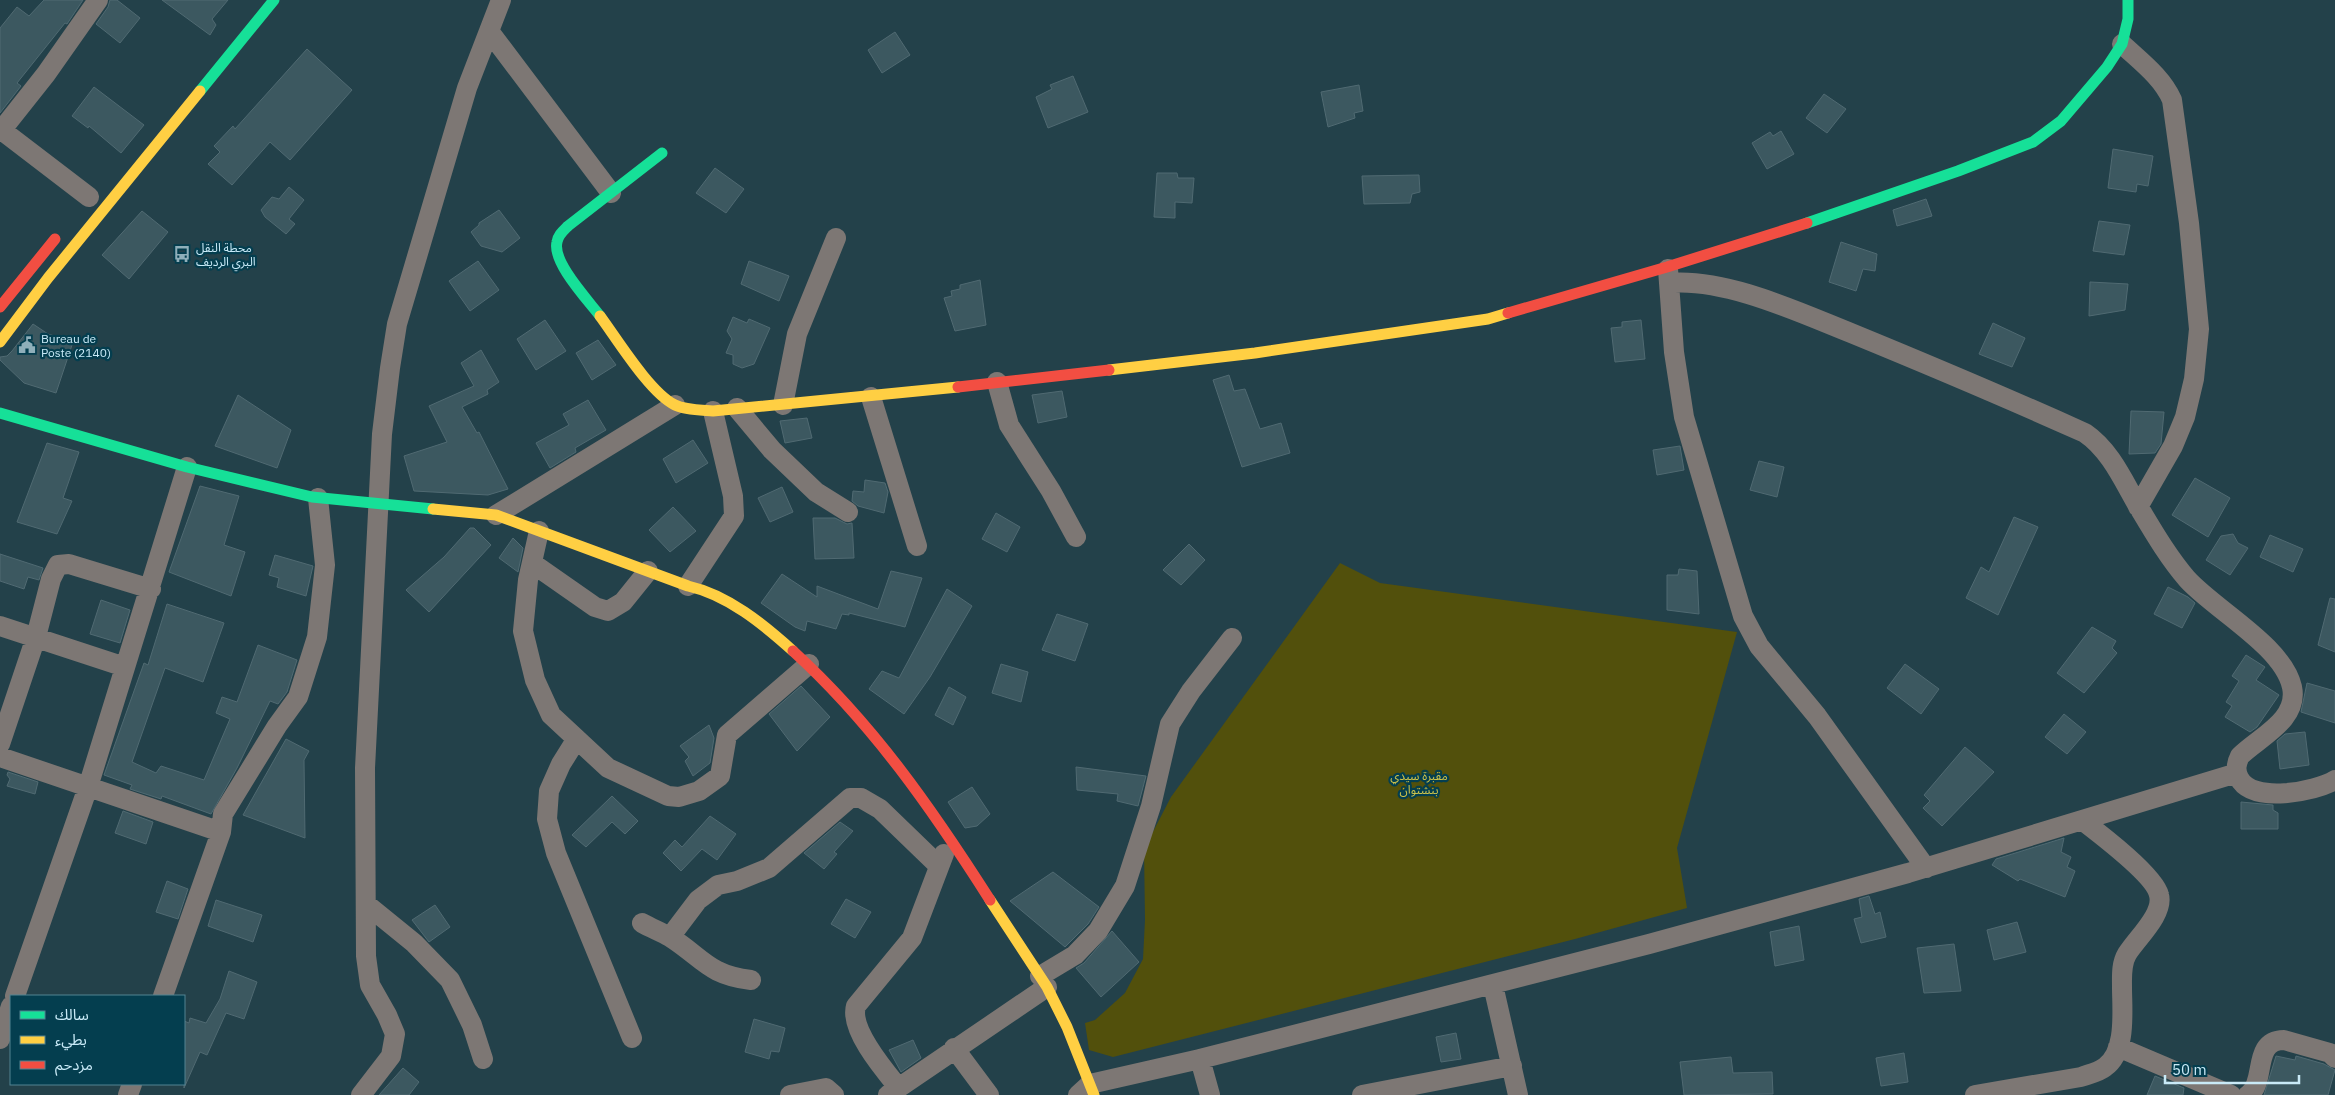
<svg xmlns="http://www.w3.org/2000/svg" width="2335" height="1095" font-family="'IBM Plex Sans','Noto Sans Arabic',sans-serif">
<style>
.green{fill:#52500c}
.building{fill:#3c5860;stroke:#506a72}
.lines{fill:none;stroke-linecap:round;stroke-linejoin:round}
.street{stroke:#7d7774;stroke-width:20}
.fast{stroke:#16e098;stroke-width:11}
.slow{stroke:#ffcf43;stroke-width:11}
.jam{stroke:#f24e42;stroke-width:11}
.labels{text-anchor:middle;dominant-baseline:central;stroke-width:4.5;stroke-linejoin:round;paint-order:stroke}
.poi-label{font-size:12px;fill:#c9eaf7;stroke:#043e4f;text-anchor:start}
.park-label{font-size:12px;fill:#cec34b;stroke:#043e4f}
</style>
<rect width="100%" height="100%" fill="#23414a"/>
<path class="green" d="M1340,563L1380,583L1737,632L1677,848L1687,908L1575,939L1113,1057L1089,1050L1085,1023L1095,1020L1125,993L1143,959L1145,920L1144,849L1171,797Z"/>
<path class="building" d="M44,0H83L67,24L65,23L17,83L21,86L0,113V28L17,7L29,16Z
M110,0H117L140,18L120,43L96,24L108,7Z
M162,0H228L212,19L216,25L210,35Z
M895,32L910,55L882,73L868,50Z
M307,49L352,90L290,160L270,142L232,185L208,164L220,152L214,146L233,126L235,129Z
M1073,76L1088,112L1048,128L1036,97L1052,89L1050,85Z
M1359,85L1363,111L1354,113L1355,118L1328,127L1321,92Z
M94,87L144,125L121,153L89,126L88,128L72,116Z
M1824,94L1846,109L1827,133L1806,118Z
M1781,131L1794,154L1767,169L1752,143L1770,132L1773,136Z
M2113,149L2153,156L2148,186L2137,184L2136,192L2108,188Z
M715,168L744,189L726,213L696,193Z
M1157,173H1177L1178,178H1194L1192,203L1175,202V218L1154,217Z
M1419,175L1420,192L1412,194L1410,203L1364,204L1362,176Z
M289,187L304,200L289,219L295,224L286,234L265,217L261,210L272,197L279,199Z
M1926,199L1932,216L1897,226L1893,210Z
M499,210L520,238L502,252L481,246L471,232L479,225V223Z
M142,211L168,232L129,279L102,255Z
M2099,221L2130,225L2124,255L2093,251Z
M1841,242L1877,254L1875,271L1863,269L1856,291L1829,282Z
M478,261L499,290L470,311L449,281Z
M749,261L789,276L779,301L741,284Z
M980,280L986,325L955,331L944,298L952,296L951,291L960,289V285Z
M2090,282L2128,284L2125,310L2089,316Z
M733,317L747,323L749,319L770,328L754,364L742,368L733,364V355L726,353L732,339L727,331Z
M545,320L566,351L536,370L517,339Z
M1641,320L1645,359L1615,362L1611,328L1622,327V322Z
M1993,323L2025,338L2012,367L1979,354Z
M33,324L48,334L73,342L56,393L24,383L0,360V357L7,356L12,351Z
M598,340L616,365L592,380L576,353Z
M481,350L499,382L487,390L488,394L462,407L477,433L479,432L508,489L488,495L414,491L404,456L447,442L429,406L474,386L461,363Z
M1229,375L1234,391L1245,389L1260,429L1281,423L1290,453L1242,467L1213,380Z
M1062,391L1067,417L1038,423L1032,395Z
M238,395L291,430L277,468L215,446Z
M588,400L606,430L575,448L576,452L550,468L536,443L569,425L563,414Z
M2131,411L2164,412L2161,444L2155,453L2129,454Z
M807,418L812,438L785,443L780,421Z
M693,440L708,463L676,483L663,459Z
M47,443L79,452L63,498L72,501L57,534L17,522Z
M1680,446L1684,470L1657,475L1653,450Z
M1759,461L1784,467L1777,497L1750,490Z
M2195,478L2230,498L2208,537L2172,515Z
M865,480L885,483L888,492L884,513L858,506L852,501L853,491L864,492Z
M200,486L239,496L224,545L245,552L231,596L169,572Z
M782,487L793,512L770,522L758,498Z
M673,507L696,531L670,552L649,530Z
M996,513L1020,527L1007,552L982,539Z
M2014,517L2038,527L1998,615L1966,598L1981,567L1989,572Z
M813,518H835L847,524L852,523L854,558L815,559Z
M470,528H474L491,545L429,612L406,590L444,557Z
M2233,534L2238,543L2248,548L2230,575L2206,560L2221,536Z
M2270,535L2303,549L2293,572L2260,557Z
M513,538L523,548L518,572L499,558Z
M1189,544L1205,560L1181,585L1163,570Z
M0,554L43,568L39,580L28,577L24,589L0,581Z
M275,555L313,566L306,596L277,587L279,578L269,575Z
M1679,569L1697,571L1699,614L1667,610V575H1678Z
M891,571L922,578L905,627L849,613V615L842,614L836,629L807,621L805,631L795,627L761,603L782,574L817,597V586L878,609Z
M2168,587L2188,597L2195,603L2182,628L2154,614Z
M947,589L972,606L930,677L904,714L869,689L882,671L899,678Z
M2330,598L2335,599V652L2318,645Z
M101,600L130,610L120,643L90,634Z
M167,604L224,623L203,682L165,668L132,762L156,773L161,766L204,780L230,719L216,713L222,697L237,702L258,645L297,660L287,692L278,704L270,701L237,768L211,814L162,796L161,799L130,789L132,785L104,775L144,663L148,665Z
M1057,614L1088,624L1075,661L1042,650Z
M2092,627L2116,641L2112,648L2117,653L2084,693L2057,673Z
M2246,655L2265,667L2256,680L2279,695L2257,727L2250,732L2225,717L2232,706L2226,702L2239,681L2232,676Z
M1001,664L1028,672L1021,702L992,693Z
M1905,664L1939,689L1921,714L1887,688Z
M2307,683L2335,691V723L2301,712Z
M801,686L830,717L797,751L769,714Z
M949,687L966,697L953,725L935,715Z
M2064,714L2086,732L2067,754L2045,737Z
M709,725L714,738L710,763L693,776L685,761L689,757L680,746Z
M2305,732L2309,765L2280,769L2277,741L2285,734Z
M286,739L309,751L304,760L305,838L243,815Z
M1965,747L1994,772L1942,826L1923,808L1930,801L1924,795Z
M1076,767L1146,776L1138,806L1117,801L1118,794L1077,790Z
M8,772L38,782L35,794L7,786L10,779L7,775Z
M972,787L990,814L977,826L965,828L948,802Z
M612,796L638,821L625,834L612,822L586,847L572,835Z
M2241,802L2273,805V810L2278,813V829H2241Z
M123,811L153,822L146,844L115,833Z
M710,816L736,834L717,860L702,849L681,871L663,853L675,840L682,847Z
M840,822L853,831L834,852L837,854L824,869L804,853Z
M2064,838L2061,852L2071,857L2067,867L2075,871L2065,897L2020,879L2018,881L1992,865L1996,859Z
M1053,872L1099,907L1088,924L1065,947L1010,901Z
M167,881L188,889L178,919L156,912Z
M1869,896L1875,914L1880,912L1886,937L1861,943L1854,919L1862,917L1859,899Z
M846,899L871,912L855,938L831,924Z
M216,900L262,915L253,942L208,926Z
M435,905L450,927L429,942L412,920Z
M2017,922L2026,952L1994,960L1987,930Z
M1799,926L1804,960L1775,966L1770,932Z
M1112,931L1139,962L1101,997L1076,968L1084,963Z
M1954,944L1961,991L1924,993L1917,948Z
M229,971L257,982L244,1019L226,1013L207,1055L200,1052L184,1088V1021L189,1023L190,1018L206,1023L220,999Z
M754,1019L785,1028L779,1052L771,1051L769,1059L745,1052Z
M1456,1033L1461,1059L1441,1062L1436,1037Z
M913,1040L921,1058L901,1072L889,1050Z
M1904,1053L1908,1082L1881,1086L1876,1058Z
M2276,1056L2295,1060L2296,1056L2324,1064L2335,1070L2328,1095H2264Z
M1731,1057L1733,1073L1772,1072L1773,1094L1684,1095L1680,1062Z
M403,1068L419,1082L409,1095H379Z
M2155,1076L2184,1088L2183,1095H2147Z"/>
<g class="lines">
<path class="street" d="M489,31L611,193
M2122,44C2140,61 2162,77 2172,100L2189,223L2199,329L2194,379L2185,417L2173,446L2138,507
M0,129L89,197
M0,132L46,74L98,0
M1668,269L1674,352L1684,417L1743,616L1759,646L1817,716L1926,868
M1669,283C1726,278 1798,312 1851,333C1929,365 2007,398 2085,433C2110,450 2123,480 2138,506C2153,531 2168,557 2187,579C2215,610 2283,646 2292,687C2299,720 2259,737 2240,756C2236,764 2235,770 2239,778C2252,804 2315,792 2335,780
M997,382L1009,425L1051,491L1076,537
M871,397L917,546
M783,405L797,334L836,238
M737,408L772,450L816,492L848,512
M496,515L675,405
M539,531L528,580L523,631L535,680L551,715L608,768L668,796L679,797L699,791L720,776L727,735L809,664
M532,563L595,607L608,611L623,602L648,571
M688,586L734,516L733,496L713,411
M0,626L125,667
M576,740L561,764L549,791L547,819L556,853L632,1038
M0,744L36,637L51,579L58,565L69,564L151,589
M0,757L221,832
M366,904L414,943L450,980L472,1025L483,1059
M642,923C651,928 661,932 670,937C703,958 708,975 751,980
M670,937L698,900L718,885L737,881L769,868L850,798H861L880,809L939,866
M1040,976L1075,955L1098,931L1125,886L1151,806L1170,724L1191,691L1232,638
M1493,985L1518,1095
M15,996L88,787L187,467
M163,996L221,832L223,814L277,726L298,697L317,637L325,565L318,498
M0,1039L11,1006
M2118,1047L2231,1095
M954,1048L989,1095
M1200,1059L1210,1095
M898,1087C884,1070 849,1029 856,1006L912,938L944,854
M128,1095L132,1084
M361,1095L391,1056L395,1034L387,1015L370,985L366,956L365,768L382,434L390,368L397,324L435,196L467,88L501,0
M790,1095L826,1088L834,1095
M888,1095L1047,987
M1078,1095L1090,1084L1200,1059L1649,944L1908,873L2237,773
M1362,1095L1512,1066
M1975,1095L2081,1077C2089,1074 2099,1072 2105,1067C2127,1051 2122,1011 2122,987C2122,976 2121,964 2127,954C2137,938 2164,914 2159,895C2155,876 2100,834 2083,821
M2248,1095C2267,1084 2251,1040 2284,1040L2330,1053L2335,1058"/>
<path class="fast" d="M200,91L274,0
M1807,223L1958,171L2033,142L2061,121L2107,67L2122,44L2128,19V0
M600,316C587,299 552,262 557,242C558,235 563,231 568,226L662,153
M0,413L187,467L312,497L433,509"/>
<path class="slow" d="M600,316C617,339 650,393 675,405C685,410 701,410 713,411L958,387
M0,342L48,278L200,91
M1109,370L1255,353L1488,319L1508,313
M433,509L496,515L688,586C728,595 763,624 793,651
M990,900L1047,987L1067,1027L1094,1095"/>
<path class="jam" d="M0,307L55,239
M1508,313L1667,267L1807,223
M958,387L1109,370
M793,651C873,724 932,809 990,900"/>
</g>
<defs>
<g id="bus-bare" transform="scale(1.35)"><path d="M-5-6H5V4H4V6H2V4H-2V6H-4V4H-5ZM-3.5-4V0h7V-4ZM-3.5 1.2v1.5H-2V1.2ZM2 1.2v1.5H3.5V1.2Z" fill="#8fafba" stroke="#043e4f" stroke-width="2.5" paint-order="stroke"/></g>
<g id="civic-bare" transform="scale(1.35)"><path d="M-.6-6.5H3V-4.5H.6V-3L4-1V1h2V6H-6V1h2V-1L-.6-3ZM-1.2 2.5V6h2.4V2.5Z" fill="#8fafba" stroke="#043e4f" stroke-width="2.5" paint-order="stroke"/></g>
</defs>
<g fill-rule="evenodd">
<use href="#bus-bare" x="182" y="254"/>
<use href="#civic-bare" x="27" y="345"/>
</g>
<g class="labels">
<g class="poi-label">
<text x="196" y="247">محطة النقل<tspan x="196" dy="14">البري الرديف</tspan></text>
<text x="41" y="338">Bureau de<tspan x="41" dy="14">Poste (2140)</tspan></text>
</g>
<g class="park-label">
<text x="1419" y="775">مقبرة سيدي<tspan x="1419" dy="14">بنشتوان</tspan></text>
</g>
</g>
<rect x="10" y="995" width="175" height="90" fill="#043e4f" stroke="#538392"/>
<rect x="20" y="1011" width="25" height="8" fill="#16e098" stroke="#538392"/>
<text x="55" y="1020" font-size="15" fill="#c9eaf7">سالك</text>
<rect x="20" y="1036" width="25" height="8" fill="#ffcf43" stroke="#538392"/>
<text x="55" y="1045" font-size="15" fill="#c9eaf7">بطيء</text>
<rect x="20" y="1061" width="25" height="8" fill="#f24e42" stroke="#538392"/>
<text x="55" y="1070" font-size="15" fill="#c9eaf7">مزدحم</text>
<path d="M2165 1075v8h134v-8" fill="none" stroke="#c9eaf7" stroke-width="2.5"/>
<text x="2172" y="1075" font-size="15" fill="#c9eaf7" stroke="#043e4f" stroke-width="4" paint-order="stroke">50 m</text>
</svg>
